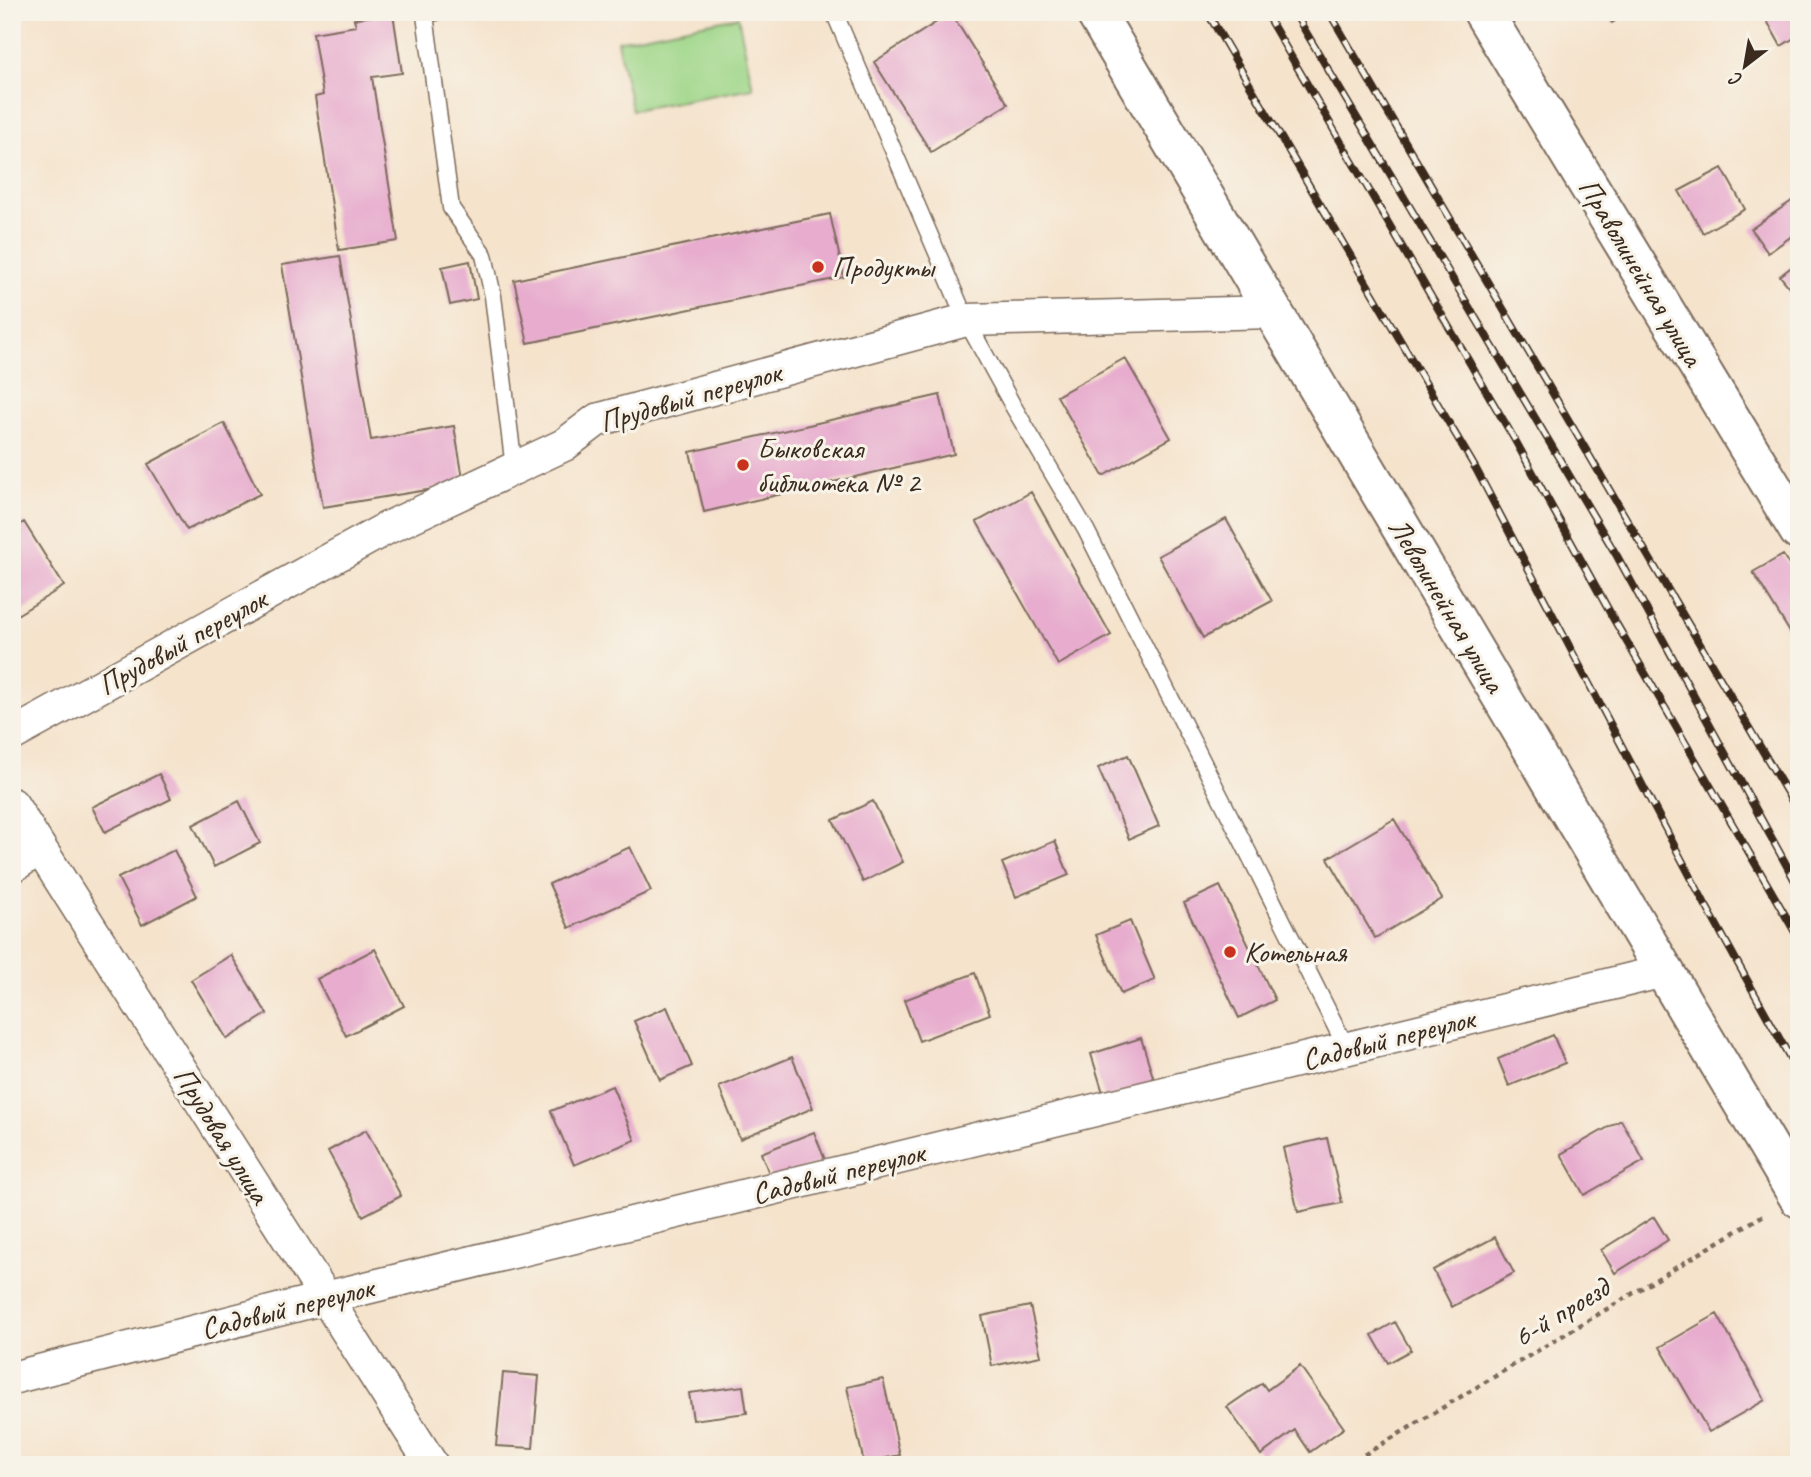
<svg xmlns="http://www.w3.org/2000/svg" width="1811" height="1477" font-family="Caveat,sans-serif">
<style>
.green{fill:#9ed688;stroke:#6c8053;stroke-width:2}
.building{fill:#e7acce}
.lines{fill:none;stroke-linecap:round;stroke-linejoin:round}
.service-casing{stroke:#7c6b5b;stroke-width:19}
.minor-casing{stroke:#7c6b5b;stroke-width:35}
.secondary-casing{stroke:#7c6b5b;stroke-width:42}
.path{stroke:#7c6b5b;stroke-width:4.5;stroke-dasharray:5 5;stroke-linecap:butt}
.service{stroke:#fff;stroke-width:16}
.minor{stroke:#fff;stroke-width:32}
.secondary{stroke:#fff;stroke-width:38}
.rail-casing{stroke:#3b2a1e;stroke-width:8}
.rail{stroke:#f7f3e8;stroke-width:5;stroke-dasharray:16;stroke-linecap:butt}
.poi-dot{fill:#c8321e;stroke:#f7f3e8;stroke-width:2.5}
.labels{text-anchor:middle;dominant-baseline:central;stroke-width:6;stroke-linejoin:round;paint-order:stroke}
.poi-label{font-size:30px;fill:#3b2a1e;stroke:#f7f3e8;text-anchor:start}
.street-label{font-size:30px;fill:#3b2a1e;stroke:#f7f3e8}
</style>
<rect width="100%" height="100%" fill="#f7f3e8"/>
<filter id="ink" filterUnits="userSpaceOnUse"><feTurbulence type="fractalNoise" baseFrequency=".0143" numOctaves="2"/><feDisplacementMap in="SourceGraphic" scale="14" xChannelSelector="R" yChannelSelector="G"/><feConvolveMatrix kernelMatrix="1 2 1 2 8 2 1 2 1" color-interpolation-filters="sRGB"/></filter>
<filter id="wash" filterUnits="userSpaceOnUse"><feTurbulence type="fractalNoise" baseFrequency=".00686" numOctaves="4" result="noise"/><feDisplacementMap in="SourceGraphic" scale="28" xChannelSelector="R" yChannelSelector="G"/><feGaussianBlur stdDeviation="1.57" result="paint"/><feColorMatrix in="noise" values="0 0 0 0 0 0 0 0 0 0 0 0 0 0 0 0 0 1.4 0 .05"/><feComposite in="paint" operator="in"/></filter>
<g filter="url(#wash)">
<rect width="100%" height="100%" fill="#f5e3cc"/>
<path class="green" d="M738,17L753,88L632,110L617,41Z"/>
<g id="blocks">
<path class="building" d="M1605,12H1630L1612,23Z
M1762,12H1799V35L1781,46Z
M393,13L402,73L372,77L398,241L339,250L315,97L323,95L313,33L356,26L354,19Z
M951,13L1008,104L931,152L874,62Z
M1722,168L1745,209L1703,233L1679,191Z
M1796,198L1799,202V231L1768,253L1751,229Z
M830,214L844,277L528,343L514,280Z
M340,256L371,440L454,426L464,484L323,507L282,265Z
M470,261L477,299L450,305L442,267Z
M1799,261V299L1780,276Z
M1125,358L1171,438L1103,476L1057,396Z
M940,395L954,454L704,512L690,452Z
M224,423L260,494L187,530L148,464Z
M1031,492L1111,635L1058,665L977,522Z
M1226,519L1272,601L1203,638L1158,556Z
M24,522L64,586L12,618V529Z
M1783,555L1799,581V647L1753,572Z
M1128,755L1159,826L1129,839L1098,768Z
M159,774L171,799L105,832L92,807Z
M239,801L260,843L214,867L193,825Z
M873,801L903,862L863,882L833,820Z
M1394,819L1442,899L1375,938L1328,858Z
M1055,841L1069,875L1016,897L1002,863Z
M630,847L651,891L569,928L549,884Z
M174,850L197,896L142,925L118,878Z
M1220,886L1275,1000L1239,1018L1184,903Z
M1130,921L1155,980L1121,994L1096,935Z
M375,949L404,1006L346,1036L317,979Z
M231,955L267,1014L227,1039L191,980Z
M975,973L990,1014L919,1041L904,1000Z
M667,1007L692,1066L660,1080L634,1021Z
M1553,1035L1565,1063L1509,1086L1498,1059Z
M1141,1038L1155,1083L1105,1099L1091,1054Z
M792,1057L813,1108L740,1139L719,1087Z
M612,1086L635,1140L574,1165L551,1111Z
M1621,1120L1644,1161L1584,1195L1561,1154Z
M366,1130L401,1196L363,1216L328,1151Z
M814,1132L825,1160L772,1181L761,1153Z
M1327,1138L1342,1203L1298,1212L1283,1148Z
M1654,1217L1668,1240L1615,1273L1601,1250Z
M1495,1237L1514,1273L1452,1307L1433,1270Z
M1030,1306L1041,1356L992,1366L982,1316Z
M1717,1314L1765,1400L1709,1432L1660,1347Z
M1395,1322L1411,1350L1388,1363L1372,1335Z
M1300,1366L1344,1428L1310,1452L1295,1430L1261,1455L1227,1407L1262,1383L1267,1390Z
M503,1373L539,1376L533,1448L496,1446Z
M883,1379L900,1455L864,1463L847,1387Z
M743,1386L747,1413L693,1420L689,1393Z"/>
</g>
</g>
<g filter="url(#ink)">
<use href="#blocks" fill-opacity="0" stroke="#7c6b5b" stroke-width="2"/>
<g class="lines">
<g class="service-casing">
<path id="service" d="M436,12L425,15L451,208L484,255L493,296L514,468
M834,12L966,320L1013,406L1086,530L1347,1049"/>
</g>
<g class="minor-casing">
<path id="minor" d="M12,735L387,528L564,445L597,420L966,320L1272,312
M12,804L432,1465
M12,867L40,848
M12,1378L325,1298L1664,971"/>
</g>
<g class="secondary-casing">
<path id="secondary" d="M1095,12L1799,1198
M1483,12L1799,531"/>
</g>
<path class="path" d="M1347,1465L1767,1213"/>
<use href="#service" class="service"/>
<use href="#minor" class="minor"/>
<use href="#secondary" class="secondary"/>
<g class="rail-casing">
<path id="rail" d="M1207,12L1476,469L1705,904L1799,1074
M1265,12L1516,442L1613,618L1799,939
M1294,12L1617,556L1799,888
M1329,12L1799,813"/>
</g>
<use href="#rail" class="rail"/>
</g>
</g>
<g class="poi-dot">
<circle cx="818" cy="267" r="7"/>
<circle cx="743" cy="465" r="7"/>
<circle cx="1230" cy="952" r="7"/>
</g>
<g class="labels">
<g class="poi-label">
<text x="832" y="267">Продукты</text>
<text x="757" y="448">Быковская<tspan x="757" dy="34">библиотека № 2</tspan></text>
<text x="1244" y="952">Котельная</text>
</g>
<g class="street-label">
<text transform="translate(1641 272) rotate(59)">Праволинейная улица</text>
<text transform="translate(690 397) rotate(-16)">Прудовый переулок</text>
<text transform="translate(1447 605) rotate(59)">Леволинейная улица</text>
<text transform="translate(182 642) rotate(-29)">Прудовый переулок</text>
<text transform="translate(1388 1039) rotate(-14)">Садовый переулок</text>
<text transform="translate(222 1135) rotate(58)">Прудовая улица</text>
<text transform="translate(838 1173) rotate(-14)">Садовый переулок</text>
<text transform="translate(287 1308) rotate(-14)">Садовый переулок</text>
<text transform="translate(1561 1312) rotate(-31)">6-й проезд</text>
</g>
</g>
<rect width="1811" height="1477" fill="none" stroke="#f7f3e8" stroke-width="42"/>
<g transform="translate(1745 66) rotate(211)" stroke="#f7f3e8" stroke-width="5" paint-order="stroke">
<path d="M0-5L12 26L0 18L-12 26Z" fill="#3b2a1e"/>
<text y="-10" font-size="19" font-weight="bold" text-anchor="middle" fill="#3b2a1e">С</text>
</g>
</svg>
